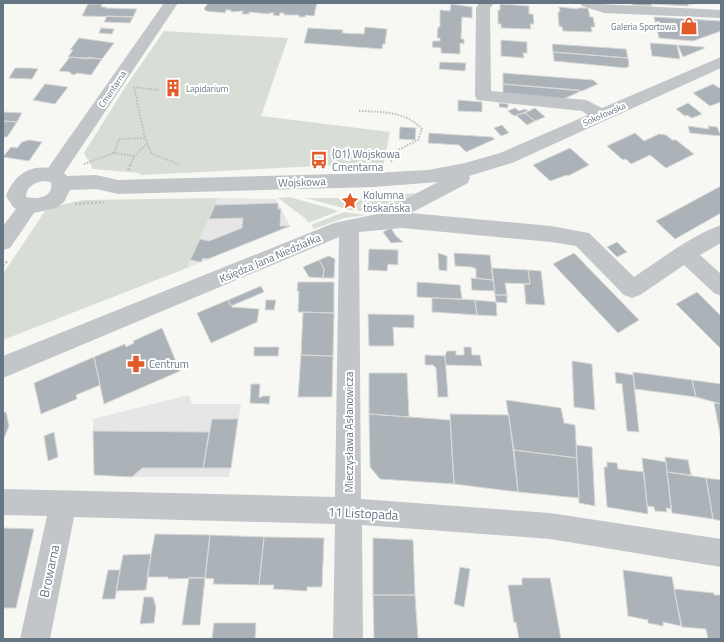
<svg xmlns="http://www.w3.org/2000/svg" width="724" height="642" font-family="'Titillium Web',sans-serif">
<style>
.built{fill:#e5e6e5}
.green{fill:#d8ded5}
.building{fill:#abb3b9;stroke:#d8d8d6}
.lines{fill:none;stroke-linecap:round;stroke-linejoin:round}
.path-far1{stroke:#bcbec1;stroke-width:2;stroke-dasharray:1.5 1.5;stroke-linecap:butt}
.path{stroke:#bcbec1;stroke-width:2.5;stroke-dasharray:2 2;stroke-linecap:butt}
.minor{fill:#c2c6c9;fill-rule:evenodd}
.labels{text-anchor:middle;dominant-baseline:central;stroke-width:4;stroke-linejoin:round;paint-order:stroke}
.far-poi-label{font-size:9px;fill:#667685;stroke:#fff;text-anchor:end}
.far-street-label{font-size:9px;fill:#667685;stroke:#fff}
.poi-label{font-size:11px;fill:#667685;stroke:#fff;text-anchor:start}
.street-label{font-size:11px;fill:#667685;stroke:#fff}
.near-street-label{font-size:13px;fill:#667685;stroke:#fff}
</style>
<rect width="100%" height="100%" fill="#f7f7f4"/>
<path class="built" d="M218,198L276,199L290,226L187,268Z
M189,395L192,404H241L229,477H133L94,475L93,419Z"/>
<path class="green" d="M164,31L288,38L261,116L390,132L383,167L360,164L141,175L139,173L93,169L84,153L126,86Z
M422,193L381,213L364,196Z
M289,197L339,211L308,223L306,219L278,198Z
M353,197H359L372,212L350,210L306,198H344L348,205L355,203Z
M218,198L187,268L3,340V274L47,208L83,200Z
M344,212L366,215L344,218L314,229L311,225Z"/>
<path class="building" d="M208,3H317L314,16L306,15L305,17H299V15H284V13H280L279,16L273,15L274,13H269V14L249,12V14H242L243,11L231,12V10H226L225,13L206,11L204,9Z
M632,3H691L692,5L688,4V6L651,4L652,6L632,5Z
M88,4H102L101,7H106L105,8L137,9L133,17L82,16Z
M451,4L472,7V18L462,17L461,39H464V44L460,43V54L441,53V48L432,47L433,41H440V38H437L438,27H440V10L450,11Z
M500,4L529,6V14H533L534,24H530L531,29L501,28V24H498V10H500Z
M559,7L578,9V8H588L590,17H593L595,27H591L592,32L563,31L562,27L559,26L558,12H560Z
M107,16L133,17L130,23L104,22Z
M654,17L721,21V31L693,41L659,38Z
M365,27L387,29L385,44H383L382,49L304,43L308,28L343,30L342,33L364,34Z
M101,28L114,29L112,34L99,33Z
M79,38L114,43L102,59L68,57L73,50H70Z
M501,40L527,42V53H523L524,58L501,56Z
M650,43L677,45L680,59L652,56Z
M552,44L626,49L628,58L553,52Z
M678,45L703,47L705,48L683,57Z
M553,52L628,58L629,66L626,68L554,61Z
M70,57L87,59L88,57L102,59L91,75L77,73L74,75L71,74L70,72L59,71Z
M440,62L466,63L465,71L439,69Z
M15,68H30L38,69L32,79L9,78Z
M503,73L593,80L598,84L582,91L503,84Z
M45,84L68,87L55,104L33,100Z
M503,84L579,90V92L561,100L503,95Z
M713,84L721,89V102L710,106L693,93Z
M458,100L482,102V112L458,111Z
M499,103L508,104V108L499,107Z
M688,103L697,110L702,114L692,118L687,115L685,116L676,109Z
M515,108L519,111L525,109L528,111L514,116L508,111Z
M535,108L545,117L535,121L525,113Z
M3,112L22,113L17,122L3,121Z
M525,113L535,121L527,125L516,115Z
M3,121L17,122L7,137H3Z
M502,125L509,133L501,136L494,128Z
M688,126L709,129L708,126L717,127L721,136L690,133Z
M400,127L416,128L415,140L399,139Z
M429,133L492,137L495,139L466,152L459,145L428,143Z
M635,133L644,141L659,134L666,135L672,140H676L694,154L666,168L650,155L631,164L626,159L623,160L607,146Z
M29,140L42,142L29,161L3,157L11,147L17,148L22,142Z
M570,148L589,165L568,176L567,175L550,181L533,165Z
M721,186V213L675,239L656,221Z
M278,203V209H281L280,226H290L208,259L203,258L201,262L190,260L200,239L209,241L242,228L243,218L209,219L215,205Z
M391,228L396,236L403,242L391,243L383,232Z
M617,242L627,252L617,257L607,247Z
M369,249L398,250V265L388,264L387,271L368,270Z
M438,253L447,256V271L439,270Z
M454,253L490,255L493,280L476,278V269L472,267L455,266Z
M574,253L639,320L618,333L553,264Z
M329,256L335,259L334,278H323L324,269L319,260Z
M319,260L324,269L323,278L309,277L303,267Z
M492,268L528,270L530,284L505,283L507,295H495Z
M528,270L541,271L545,305L526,304L524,284H530Z
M471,278L493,280L495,291L472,290Z
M298,282H334V313L298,312L299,291H297Z
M417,282L460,285L462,299L417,297Z
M261,286L264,292L231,306L228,300Z
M697,292L721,316V349L676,304Z
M495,295H507V303L496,302Z
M432,298L475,300L477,315L432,312Z
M228,300L232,307L259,309L257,322L211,343L197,313Z
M266,300H276L274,310H265Z
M475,300L496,302L497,316L477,315Z
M303,312L334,313L333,356L301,355Z
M368,314L414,315V328L393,327L394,346H369Z
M162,328L180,371L104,404L94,357L125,344L126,347L134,343L133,341Z
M254,347H279L278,356H254Z
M464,347H471L472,355H480L482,366L446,365L445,356L447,351H456V355H464Z
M301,355L333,356L332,397H298Z
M425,355L445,356L448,397H438L436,368L433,365H425Z
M94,357L100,385L76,395L77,399L41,414L34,383Z
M572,361L592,364L595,410L574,407Z
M615,372L633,375L639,432L627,431L622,384L616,383Z
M633,372L692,380L696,397L635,389Z
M369,373H407L409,417L369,414Z
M692,380L721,384V404L696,397Z
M251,384H260L259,398L263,396H270L269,404L250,403Z
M506,400L561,408L564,423L575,425L577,458L514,450Z
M714,403L721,404V439Z
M6,412L9,426L3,441V413Z
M369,414L450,420L454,484L380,479L370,467Z
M450,414L509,415L518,492L454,484Z
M212,419H238L231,468H203Z
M93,431L209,432L203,468H142L132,477L94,475Z
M54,432L58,457L48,461L44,436Z
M576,445L592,447L595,506L579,503Z
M514,450L577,458L579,498L518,492Z
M665,457L688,460L691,475L667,472Z
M642,458L666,462L671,509L666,508L667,512L655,511L654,507L647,506Z
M607,462L617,463L618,469L644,472L648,514L607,507L604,467H607Z
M667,472L706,478L713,519L672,513Z
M706,478L721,480V521L713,519Z
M3,528L34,529L16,608H3Z
M155,534L210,535L205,578L168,579V577H147Z
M210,535L264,537L259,585L213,584L214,579L205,578Z
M264,537L324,538L322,587H307V591L273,589L274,585H259Z
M373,538L413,540L415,595H373Z
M151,554L146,590L116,591L123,555Z
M460,567L470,569L464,607L454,604Z
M108,570H120L115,599H102Z
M623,570L672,577L681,626L663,622V626L648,623V620L628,616Z
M189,577L205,578L200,625H182Z
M522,578H550L561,639H519L516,622L514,623L508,585H522Z
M674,589L714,593V595H721V639H708L706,629L682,627Z
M373,595H415L418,639H374Z
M144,597H153L156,607L154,623L140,624Z
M214,623H256L255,639H212Z"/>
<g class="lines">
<path class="path-far1" d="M133,87L159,90
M359,111C382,112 405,111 422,129L418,140L396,151L391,162
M147,144L152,154L179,164
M114,153L119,139L145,138L134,87
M84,164L114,153L135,156
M130,165L135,156L147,143L145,138"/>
<path class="path" d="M128,170L131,164
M362,197L369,205
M75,204L104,202
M3,266L8,260"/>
<path class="minor" d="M164,3H178L64,173L67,176L96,175L118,180L374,173L428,170L465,163L500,153L588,115L582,111L477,100L475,96L476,8L479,3H494L490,8L491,91L586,100L602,108L721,57V68L512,163L469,176L470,178L468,183L411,213L551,226L589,233L634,277C658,261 694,234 721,225V243L700,255L721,274V296L714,293L684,265L640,295L632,298L624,295L576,246L551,242L402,228L359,232L361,499L550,513L721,539V567L550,539L362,525L363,639H333L335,524L74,517L50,639H20L47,516L3,515V489L335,497L339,237L3,378V356L334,223L377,214L438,182L374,187L118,194L96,189L70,190L64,202L56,208L34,213L10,248L3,250V226L16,209L13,207L6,196C13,178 27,165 48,168ZM42,181L51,182C54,197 38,200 26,197C26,188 33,183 42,181Z
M580,3L721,10V18L604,13L582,6Z"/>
</g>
<defs>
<g id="shop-bare" transform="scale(1.38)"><path d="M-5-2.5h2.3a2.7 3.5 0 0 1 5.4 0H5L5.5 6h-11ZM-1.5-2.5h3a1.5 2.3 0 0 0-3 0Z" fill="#e25b28" stroke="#fff" stroke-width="2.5" paint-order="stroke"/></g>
<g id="building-bare" transform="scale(1.38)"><path d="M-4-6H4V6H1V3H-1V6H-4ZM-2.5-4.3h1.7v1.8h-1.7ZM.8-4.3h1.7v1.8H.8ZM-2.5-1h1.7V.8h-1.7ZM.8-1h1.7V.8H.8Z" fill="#e25b28" stroke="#fff" stroke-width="2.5" paint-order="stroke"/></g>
<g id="bus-bare" transform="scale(1.38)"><path d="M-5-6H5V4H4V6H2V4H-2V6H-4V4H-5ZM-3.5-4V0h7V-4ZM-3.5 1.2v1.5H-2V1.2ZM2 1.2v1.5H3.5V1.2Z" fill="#e25b28" stroke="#fff" stroke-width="2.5" paint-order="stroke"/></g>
<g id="sight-bare" transform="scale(1.38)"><path d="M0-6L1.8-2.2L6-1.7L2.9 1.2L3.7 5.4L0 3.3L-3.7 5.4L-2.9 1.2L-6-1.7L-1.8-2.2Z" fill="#e25b28" stroke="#fff" stroke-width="2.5" paint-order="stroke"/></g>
<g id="pharmacy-bare" transform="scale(1.38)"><path d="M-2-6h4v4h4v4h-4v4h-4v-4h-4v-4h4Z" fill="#e25b28" stroke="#fff" stroke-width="2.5" paint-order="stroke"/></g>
</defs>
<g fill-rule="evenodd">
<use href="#shop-bare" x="689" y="26"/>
<use href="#building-bare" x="173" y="88"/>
<use href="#bus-bare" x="319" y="160"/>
<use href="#sight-bare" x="350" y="201"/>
<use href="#pharmacy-bare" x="136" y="364"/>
</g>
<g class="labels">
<g class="far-poi-label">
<text x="676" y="26">Galeria Sportowa</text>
<text x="186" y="88" text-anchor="start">Lapidarium</text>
</g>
<g class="far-street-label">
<text transform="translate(112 89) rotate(-56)">Cmentarna</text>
<text transform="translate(604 114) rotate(-24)">Sokołowska</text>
</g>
<g class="poi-label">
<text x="332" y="154">(01) Wojskowa<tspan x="332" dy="13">Cmentarna</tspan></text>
<text x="363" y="195">Kolumna<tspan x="363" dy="13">toskańska</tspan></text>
<text x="149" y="364">Centrum</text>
</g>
<g class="street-label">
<text transform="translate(302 182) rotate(-2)">Wojskowa</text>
<text transform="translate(270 258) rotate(-23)">Księdza Jana Niedziałka</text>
<text transform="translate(349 432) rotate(-90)">Mieczysława Asłanowicza</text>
</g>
<g class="near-street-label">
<text transform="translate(363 513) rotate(3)">11 Listopada</text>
<text transform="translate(49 571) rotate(-78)">Browarna</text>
</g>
</g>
<rect width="724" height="642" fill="none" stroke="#667685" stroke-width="8"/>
</svg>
